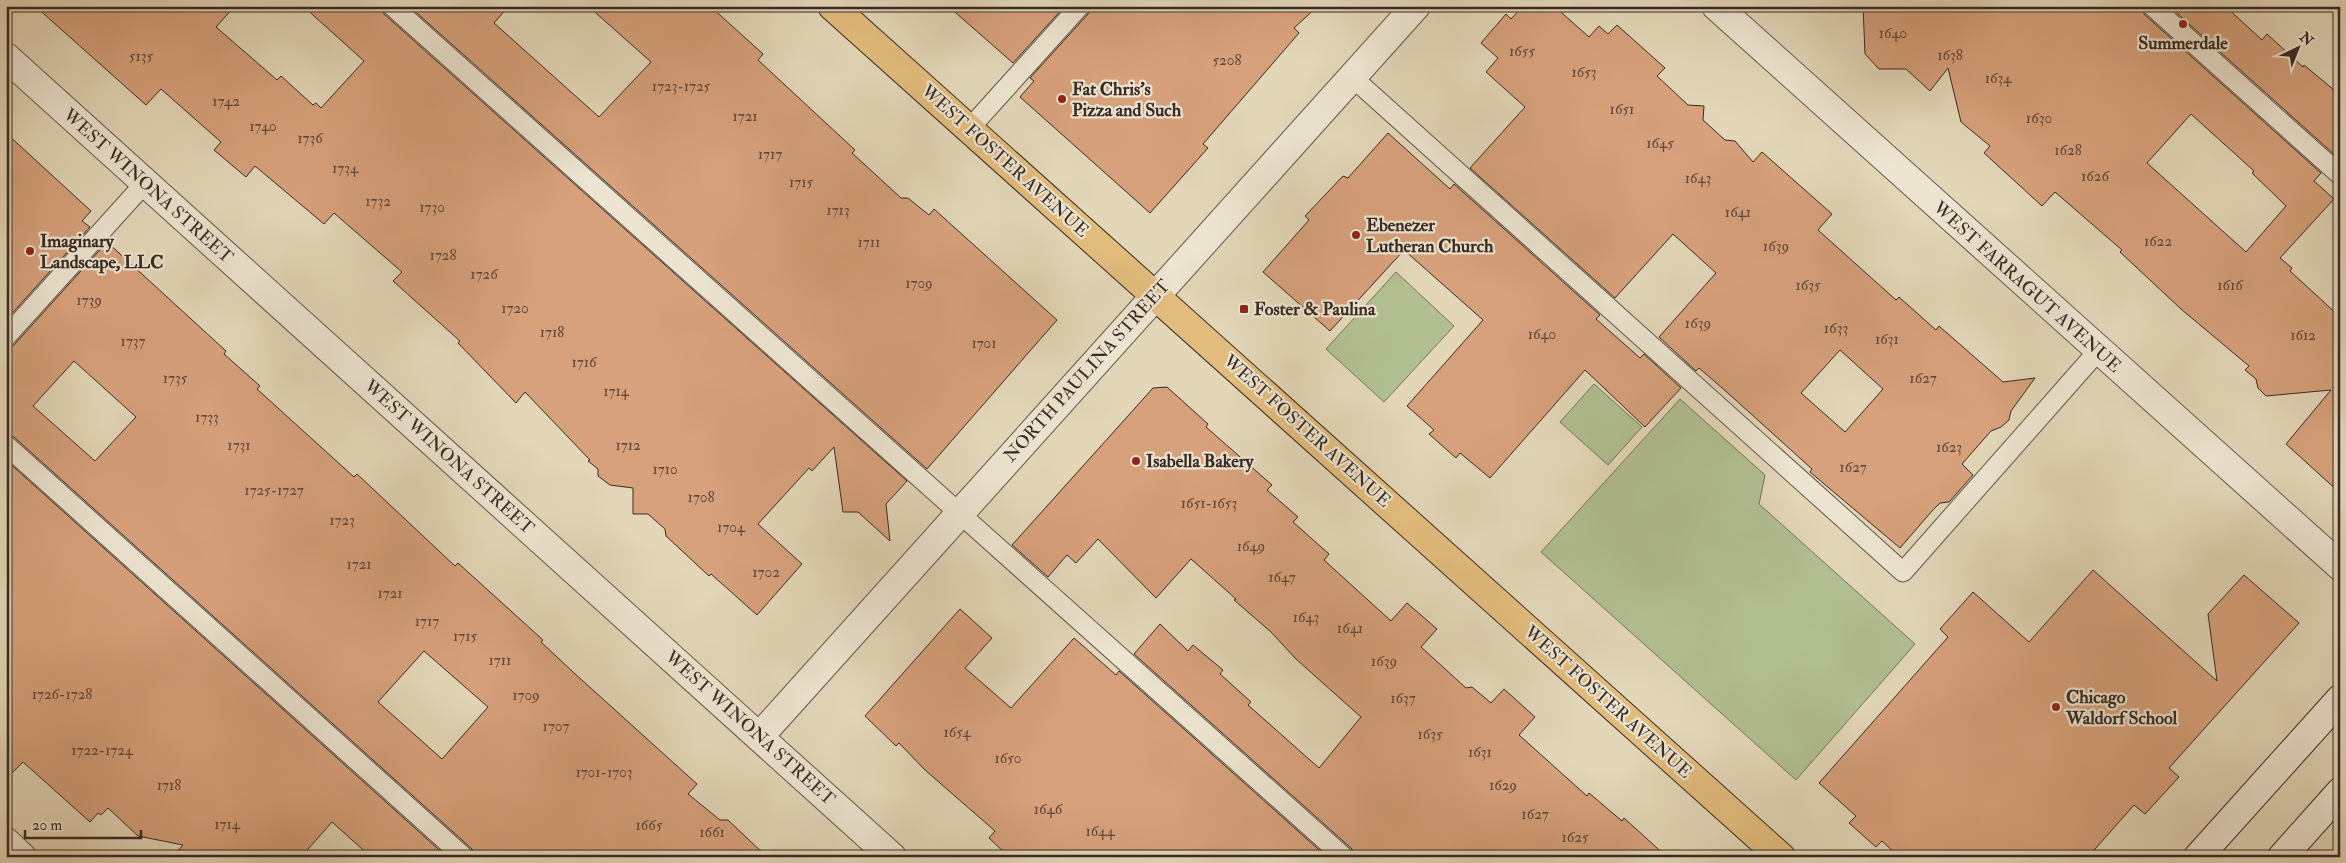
<svg xmlns="http://www.w3.org/2000/svg" width="2346" height="863" font-family="'IM FELL Double Pica',serif">
<style>
.green{fill:#b1bf91;stroke:#74745a}
.building{fill:#d7a17b;stroke:#382a24;fill-rule:evenodd}
.lines{fill:none;stroke-linecap:round;stroke-linejoin:round}
.service-casing{stroke:#635549;stroke-width:21}
.minor-casing{stroke:#635549;stroke-width:30}
.secondary-casing{stroke:#382a24;stroke-width:30}
.primary-casing{stroke:#382a24;stroke-width:30}
.service{stroke:#ede5d1;stroke-width:19}
.minor{stroke:#ede5d1;stroke-width:28}
.secondary{stroke:#ede5d1;stroke-width:28}
.primary{stroke:#e2bc7c;stroke-width:28}
.poi-dot{fill:#8f2418;stroke:#ede5d1;stroke-width:2}
.labels{text-anchor:middle;dominant-baseline:central;stroke-width:4.5;stroke-linejoin:round;paint-order:stroke}
.number-label{font-size:15px;fill:#60483a}
.poi-label{font-size:18px;font-weight:bold;fill:#382a24;stroke:#ede5d1;text-anchor:start}
.street-label{font-size:18px;fill:#382a24;stroke:#ede5d1}
</style>
<rect width="100%" height="100%" fill="#e3d7b8"/>
<filter id="stains"><feTurbulence type="fractalNoise" baseFrequency=".004" numOctaves="4"/><feColorMatrix values="0 0 0 0 .2 0 0 0 0 .09 0 0 0 0 .02 0 0 0 .5 -.17"/></filter>
<radialGradient id="worn" r=".72"><stop offset=".6" stop-color="#630" stop-opacity="0"/><stop offset="1" stop-color="#630" stop-opacity=".3"/></radialGradient>
<path class="green" d="M1396,272L1454,326L1384,402L1326,349Z
M1594,384L1642,427L1608,465L1560,422Z
M1680,399L1765,475L1759,504L1915,644L1796,780L1541,552Z"/>
<path class="building" d="M35,6H235L216,27L277,80L281,76L313,105L316,103L321,108L364,61L303,6H381L384,14L907,481L886,504L890,541L858,512H843L834,447L812,471L809,468L758,524L802,564L757,615L711,574L709,576L666,536L665,529L648,514H633V488L610,485L598,476V469L588,461L590,460L525,392L516,403L458,343L460,341L393,281L402,272L334,213L324,224L255,166L246,177L214,150L221,142L161,89L146,105Z
M409,6H509L494,23L599,117L651,62L588,6H710L763,54L758,60L855,150L852,153L901,198H908L929,215L934,209L1057,320L927,469Z
M948,6H1065L1013,63Z
M1091,6H1318L1294,28L1299,33L1203,144L1208,148L1150,213L1020,97L1034,81L1030,78L1088,14Z
M1523,6H1554L1589,37L1599,26L1608,34L1617,25L1665,68L1657,76L1688,105L1704,106L1703,120L1725,140L1735,141L1753,162L1762,152L1832,214L1818,230L1896,300L1899,297L1936,330L1939,326L2003,382L2035,378L2011,411L2009,420L2001,427L1991,431L1962,464L1973,475L1949,502L1940,503L1932,511L1900,548L1810,472L1812,469L1729,394L1699,368L1696,371L1659,337L1716,273L1673,234L1615,298L1470,168L1525,107L1486,72L1498,58L1481,43L1506,14L1511,19ZM1840,350L1883,389L1845,432L1801,393Z
M1863,6H2141L2144,14L2321,173L2314,181L2334,199L2280,258L2292,268L2290,271L2340,317V493L2286,444L2331,390L2266,396L2258,388L2256,379L2245,370L2249,366L2181,309L2120,252L2122,250L2055,192L2042,206L1984,153L1990,146L1961,122L1948,68L1930,91L1906,69H1879L1865,54ZM2191,114L2254,171L2252,173L2286,206L2246,252L2147,163Z
M2169,6H2225L2262,40L2267,34L2303,67L2304,65L2340,95V152L2336,156Z
M6,133L91,211L82,221L90,227L6,320Z
M1388,133L1450,189L1454,184L1600,315L1596,319L1640,358L1644,354L1681,388L1645,427L1585,370L1490,478L1460,453L1456,458L1429,434L1434,430L1407,406L1483,320L1404,250L1330,331L1263,272L1309,220L1305,216L1343,176L1348,178Z
M107,242L226,351L224,354L260,386L257,389L354,477L357,474L455,566L458,563L543,640L541,642L573,672L697,784L688,794L720,820H728L767,857H475L472,849L14,437L6,434V348L14,345ZM74,361L136,417L95,461L33,406ZM424,651L488,707L442,759L378,702Z
M1167,387L1208,424L1206,427L1272,485L1267,490L1298,517L1293,522L1329,554L1324,560L1391,621L1407,603L1437,629L1421,647L1466,688L1472,687L1491,703L1504,689L1535,717L1519,735L1587,796L1589,793L1622,821L1624,818L1667,857H1355L1352,849L1134,654L1160,624L1188,651L1193,645L1223,670L1220,674L1251,702L1248,705L1319,768L1361,717L1296,659L1271,632L1234,600L1236,599L1191,559L1156,598L1098,539L1076,563L1067,555L1048,577L1012,545L1153,388Z
M6,460L447,857H371L332,822L301,857H172L183,845L138,836L108,808L101,815L98,813L90,822L23,762L6,779Z
M2093,570L2217,681L2208,614L2244,575L2299,623L2169,768L2179,777L2145,814L2134,805L2088,857H1899L1882,841L1876,847L1849,823L1856,816L1819,783L1948,637L1940,629L1973,592L2029,642Z
M960,609L992,638L965,668L1011,708L1074,638L1116,675L1119,671L1327,857H1009L989,838L995,831L925,770L899,743L896,746L865,716Z"/>
<g class="lines">
<g class="service-casing">
<path id="service" d="M392,6L1344,857
M2152,6L2340,175
M1352,77L1903,572L2098,351
M969,129L1080,6
M6,337L145,183
M6,445L464,857"/>
</g>
<g class="minor-casing">
<path id="minor" d="M1716,6L2340,566
M6,57L892,857
M759,737L1416,6
M6,842L22,857"/>
</g>
<g class="secondary-casing">
<path id="secondary" d="M2198,857L2340,699
M2282,857L2340,792"/>
</g>
<g class="primary-casing">
<path id="primary" d="M832,6L1781,857"/>
</g>
<use href="#service" class="service"/>
<use href="#minor" class="minor"/>
<use href="#secondary" class="secondary"/>
<use href="#primary" class="primary"/>
</g>
<g class="poi-dot">
<circle cx="2183" cy="24" r="5"/>
<circle cx="1062" cy="99" r="5"/>
<circle cx="1356" cy="235" r="5"/>
<circle cx="30" cy="251" r="5"/>
<rect x="1239" y="304" width="10" height="10" rx="2.5"/>
<circle cx="1136" cy="461" r="5"/>
<circle cx="2056" cy="707" r="5"/>
</g>
<g class="labels">
<g class="number-label">
<text x="1893" y="33">1640</text>
<text x="1522" y="51">1655</text>
<text x="1950" y="55">1638</text>
<text x="141" y="56">5135</text>
<text x="1227" y="60">5208</text>
<text x="1584" y="72">1653</text>
<text x="1998" y="78">1634</text>
<text x="681" y="86">1723-1725</text>
<text x="226" y="101">1742</text>
<text x="1622" y="109">1651</text>
<text x="745" y="116">1721</text>
<text x="2039" y="118">1630</text>
<text x="263" y="126">1740</text>
<text x="310" y="138">1736</text>
<text x="1660" y="143">1645</text>
<text x="2068" y="150">1628</text>
<text x="770" y="154">1717</text>
<text x="345" y="168">1734</text>
<text x="2095" y="176">1626</text>
<text x="1698" y="178">1643</text>
<text x="801" y="182">1715</text>
<text x="378" y="201">1732</text>
<text x="432" y="207">1730</text>
<text x="838" y="210">1713</text>
<text x="1738" y="212">1641</text>
<text x="2158" y="241">1622</text>
<text x="869" y="242">1711</text>
<text x="1776" y="246">1639</text>
<text x="443" y="255">1728</text>
<text x="484" y="274">1726</text>
<text x="919" y="283">1709</text>
<text x="1808" y="285">1635</text>
<text x="2230" y="285">1616</text>
<text x="89" y="300">1739</text>
<text x="515" y="308">1720</text>
<text x="1698" y="323">1639</text>
<text x="1836" y="328">1633</text>
<text x="552" y="332">1718</text>
<text x="1542" y="334">1640</text>
<text x="2303" y="335">1612</text>
<text x="1887" y="339">1631</text>
<text x="133" y="341">1737</text>
<text x="984" y="343">1701</text>
<text x="584" y="362">1716</text>
<text x="175" y="378">1735</text>
<text x="1923" y="378">1627</text>
<text x="616" y="391">1714</text>
<text x="207" y="417">1733</text>
<text x="239" y="445">1731</text>
<text x="628" y="445">1712</text>
<text x="1949" y="447">1623</text>
<text x="1853" y="467">1627</text>
<text x="665" y="469">1710</text>
<text x="274" y="490">1725-1727</text>
<text x="701" y="497">1708</text>
<text x="1209" y="503">1651-1653</text>
<text x="342" y="520">1723</text>
<text x="731" y="527">1704</text>
<text x="1251" y="546">1649</text>
<text x="359" y="564">1721</text>
<text x="766" y="572">1702</text>
<text x="1282" y="577">1647</text>
<text x="390" y="593">1721</text>
<text x="1306" y="617">1643</text>
<text x="427" y="621">1717</text>
<text x="1350" y="628">1641</text>
<text x="465" y="636">1715</text>
<text x="500" y="660">1711</text>
<text x="1384" y="661">1639</text>
<text x="62" y="694">1726-1728</text>
<text x="526" y="695">1709</text>
<text x="1403" y="698">1637</text>
<text x="556" y="726">1707</text>
<text x="957" y="732">1654</text>
<text x="1430" y="734">1635</text>
<text x="102" y="750">1722-1724</text>
<text x="1480" y="752">1631</text>
<text x="1008" y="758">1650</text>
<text x="604" y="772">1701-1703</text>
<text x="169" y="785">1718</text>
<text x="1503" y="785">1629</text>
<text x="1048" y="809">1646</text>
<text x="1535" y="814">1627</text>
<text x="227" y="824">1714</text>
<text x="649" y="825">1665</text>
<text x="1100" y="831">1644</text>
<text x="712" y="832">1661</text>
<text x="1575" y="837">1625</text>
</g>
<g class="poi-label">
<text x="2183" y="43" text-anchor="middle">Summerdale</text>
<text x="1072" y="89">Fat Chris's<tspan x="1072" dy="21">Pizza and Such</tspan></text>
<text x="1366" y="225">Ebenezer<tspan x="1366" dy="21">Lutheran Church</tspan></text>
<text x="40" y="241">Imaginary<tspan x="40" dy="21">Landscape, LLC</tspan></text>
<text x="1254" y="309">Foster &amp; Paulina</text>
<text x="1146" y="461">Isabella Bakery</text>
<text x="2066" y="697">Chicago<tspan x="2066" dy="21">Waldorf School</tspan></text>
</g>
<g class="street-label">
<text transform="translate(1005 161) rotate(42)">WEST FOSTER AVENUE</text>
<text transform="translate(148 186) rotate(42)">WEST WINONA STREET</text>
<text transform="translate(2027 287) rotate(42)">WEST FARRAGUT AVENUE</text>
<text transform="translate(1087 371) rotate(-48)">NORTH PAULINA STREET</text>
<text transform="translate(1307 431) rotate(42)">WEST FOSTER AVENUE</text>
<text transform="translate(449 457) rotate(42)">WEST WINONA STREET</text>
<text transform="translate(1608 702) rotate(42)">WEST FOSTER AVENUE</text>
<text transform="translate(750 728) rotate(42)">WEST WINONA STREET</text>
</g>
</g>
<rect width="2346" height="863" fill="none" stroke="#e3d7b8" stroke-width="25"/>
<rect x="8" y="8" width="2331" height="848" fill="none" stroke="#382a24" stroke-width="2.5"/>
<rect x="12" y="12" width="2321" height="838" fill="none" stroke="#382a24"/>
<g transform="translate(2298 48) rotate(43)" stroke="#ede5d1" stroke-width="4" paint-order="stroke">
<path d="M0-4L9 19L0 12L-9 19Z" fill="#382a24"/>
<text y="-8" font-size="14" font-weight="bold" text-anchor="middle" fill="#382a24">N</text>
</g>
<path d="M25 830v8h116v-8" fill="none" stroke="#382a24" stroke-width="2.5"/>
<text x="32" y="830" font-size="15" fill="#382a24" stroke="#ede5d1" stroke-width="4" paint-order="stroke">20 m</text>
<rect width="100%" height="100%" filter="url(#stains)"/>
<rect width="100%" height="100%" fill="url(#worn)"/>
</svg>
